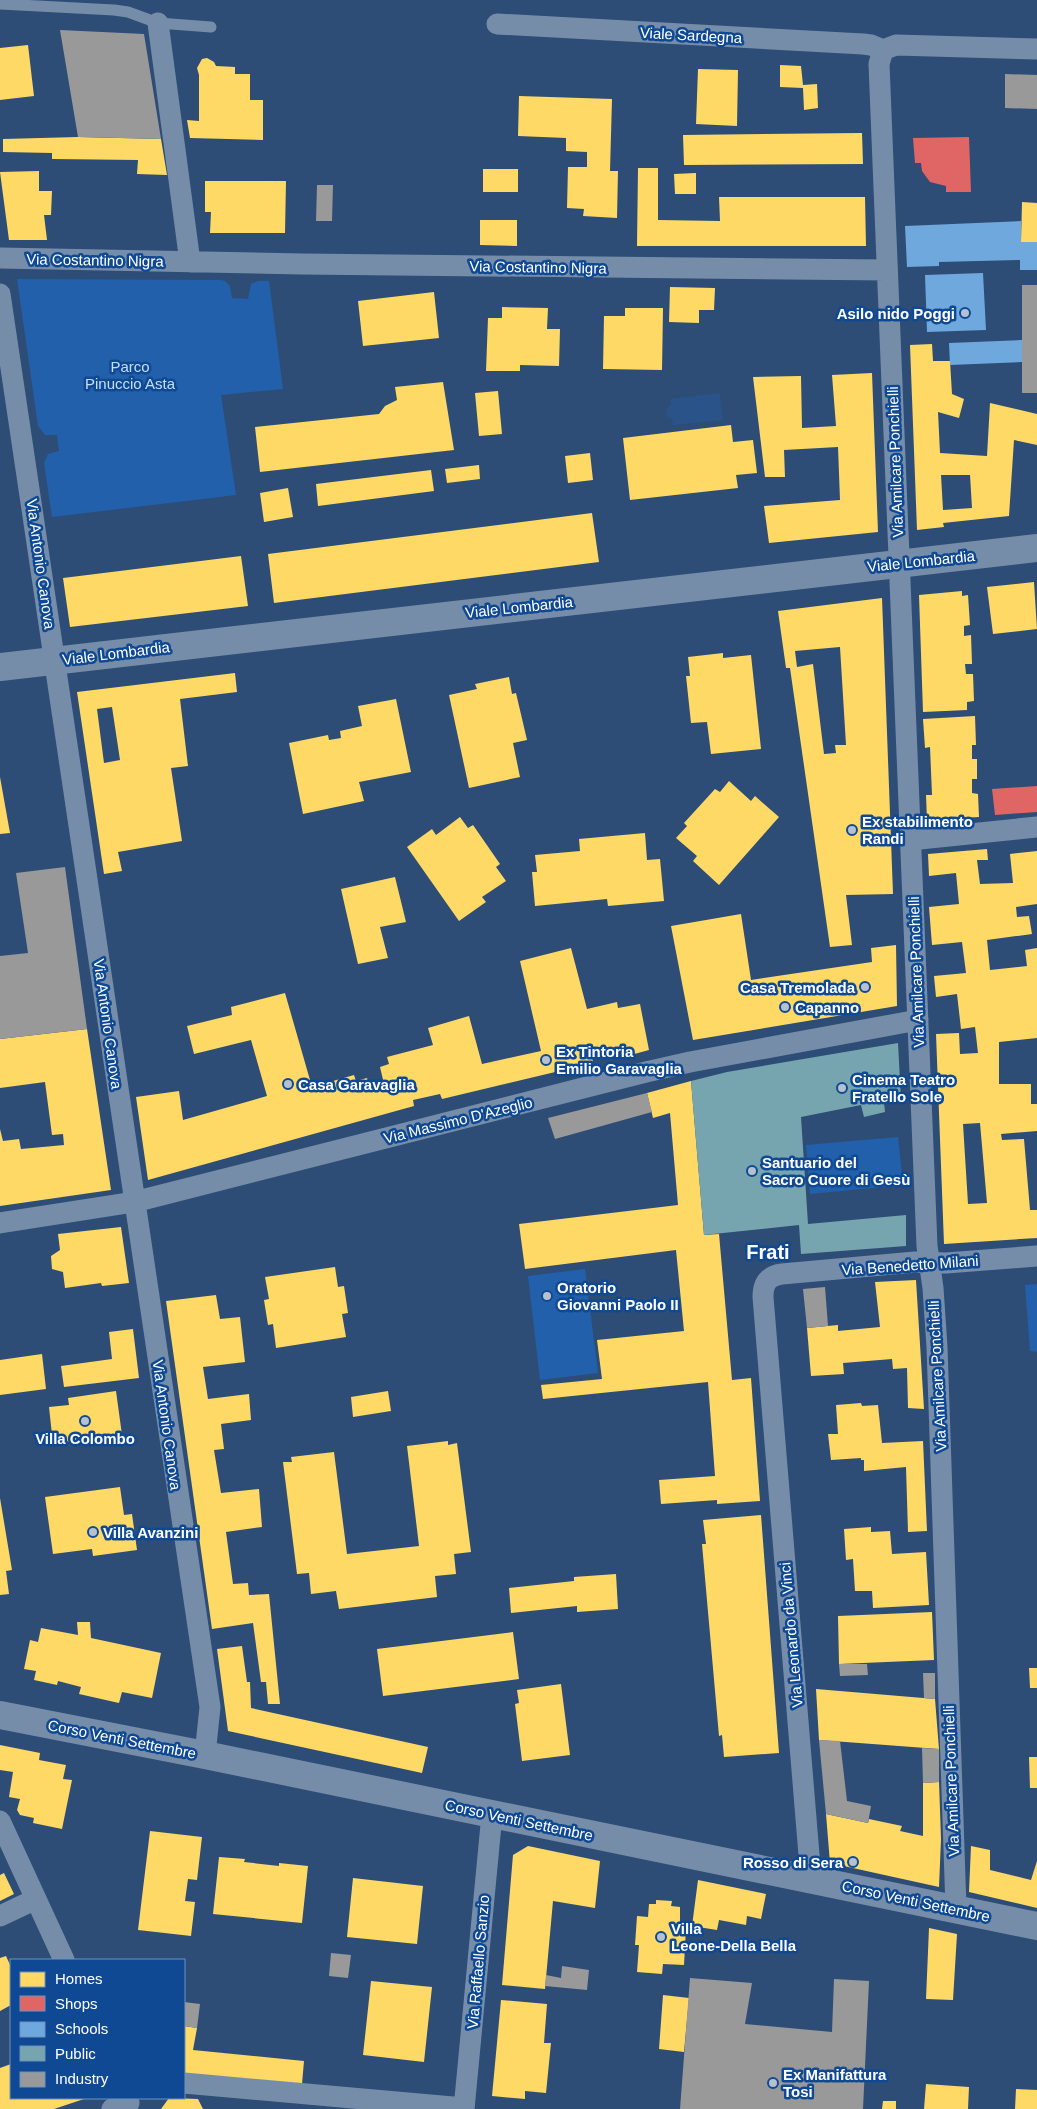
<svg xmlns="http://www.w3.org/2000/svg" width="1037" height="2109" font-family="Arial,sans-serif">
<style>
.green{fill:#2360ab}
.water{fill:#295389}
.homes{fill:#ffd966;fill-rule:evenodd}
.shops{fill:#e06666}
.schools{fill:#6fa8dc}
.public{fill:#76a5af}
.industry{fill:#999}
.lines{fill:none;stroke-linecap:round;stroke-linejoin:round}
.service{stroke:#768da9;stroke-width:11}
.minor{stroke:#768da9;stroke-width:21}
.tertiary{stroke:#768da9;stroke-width:28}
.poi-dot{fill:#b6c1cf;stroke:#0f4994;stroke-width:2}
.labels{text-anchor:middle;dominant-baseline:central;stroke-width:5;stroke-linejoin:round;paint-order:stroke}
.street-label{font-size:15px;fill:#fff;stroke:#0f4994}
.poi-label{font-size:15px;font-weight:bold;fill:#fff;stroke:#0f4994;text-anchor:start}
.park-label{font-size:15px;fill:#c4defe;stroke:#0f4994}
.district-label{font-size:20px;font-weight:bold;fill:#fff;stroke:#0f4994}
</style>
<rect width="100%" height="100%" fill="#2d4d76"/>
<path class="green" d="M17,279L220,280L225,281L230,286L232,298L248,299L251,284L258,281H269L283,389L221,395L236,495L52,517L44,463L48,454L59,451L57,435H45L38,426Z
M898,1137L903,1185L810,1194L806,1145Z
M585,1269L598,1373L540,1380L528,1276Z
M1037,1284V1352L1030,1351L1025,1285Z"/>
<path class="water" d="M720,393L723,420L673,425L672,419L666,416L667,408L671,404L670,399Z"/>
<path class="homes" d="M28,45L34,96L0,100V48Z
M207,58L214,62L216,66L235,67V74H250V100H263V140L190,138L187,120L199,121V75L197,68L202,59Z
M780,65L801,66L803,85L817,84L818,108L804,110L803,88L780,87Z
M698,69L738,70L737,126L696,124Z
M519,96L612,99L610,171H618L617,218L583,216L584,209L567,208L568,167H587V152L566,151V138L518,136Z
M862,133L863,164L684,165L683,135Z
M78,137L161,139L167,175L137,174L138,160L52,159V153L3,152V139Z
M638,168H658V220L720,221L719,197H865L866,246H637Z
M483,169H518V192H483Z
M39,171V191H52L51,215H44L47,240H9L0,172Z
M696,173V194H675L674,174Z
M205,181H286L285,233H210L211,212H205Z
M1022,202L1037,203V242H1021Z
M480,220H517V246L480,245Z
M670,287L715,288L714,310H699V323L669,322Z
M434,292L439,338L363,346L358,301Z
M502,307L548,308L547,329H560L559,366L520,365V371H486L488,318H502Z
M625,308H663L662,370L603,369L604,316H625Z
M932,344L933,361H950L952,394L964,399L959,418L938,412L940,453L987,456L990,403L1037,414V445L1014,440L1009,516L943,523L944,527L917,530L910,345ZM941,475H970L972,508L943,510Z
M872,373L878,532L769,543L764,506L840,500L838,447L784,450L785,477H765L753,377L801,376L802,428L836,426L832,375Z
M443,382L454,450L260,472L255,427L379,414L385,406L397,400L395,387Z
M498,391L502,434L479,436L475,393Z
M731,425L733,442L753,440L757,473L736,475L738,488L630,500L623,438Z
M590,453L593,480L568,483L565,456Z
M479,465L480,479L447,483L445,469Z
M431,470L434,491L318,506L316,484Z
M288,488L293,517L264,522L260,493Z
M592,513L599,562L274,603L268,554Z
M241,556L248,606L70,627L63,578Z
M1034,582L1037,629L993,634L987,587Z
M962,591V596L968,595L970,625L964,626V636L971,635L972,664H965L966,674H973L974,701L967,702V710L923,712L919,595Z
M882,598L893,894L846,895L852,945L830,947L790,668H786L778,611ZM840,647L846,745H835L836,753L824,754L813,664L797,667L795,651Z
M723,653V658L751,655L761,749L711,754L707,722L691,723L686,676H690L688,657Z
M235,673L237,692L180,699L188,766L171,768L182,841L118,852L122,871L104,874L77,692ZM112,707L120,760L104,763L97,709Z
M509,677L512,694L516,693L527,740L513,743L520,777L469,788L449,695L477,689L475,684Z
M396,699L411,772L359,782L364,801L303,814L289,743L328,735L329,740L341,738L340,731L362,726L358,706Z
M975,716L976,745H972V759H977V779H972V793L978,794L979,817L927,820L926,795H932L930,747L925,748L923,719Z
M0,777L10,833L0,834Z
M729,781L751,801L755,796L779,817L719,885L693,861L697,856L676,838L687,826L684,823L715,789L720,792Z
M460,817L468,828L473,825L500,864L496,867L506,881L482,897L486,902L459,921L407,847L432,829L436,835Z
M645,833L647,860L660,859L664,901L608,906L607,899L535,906L532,872H537L535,855L580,851L579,839Z
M987,849L988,860H977L980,884L1013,883L1010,854L1037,851V904L1016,907L1017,917L1029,916L1032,934L987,940L990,970L1027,966L1025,950L1037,948V1038L999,1042V1084H1031V1104H1037V1131L1001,1134L1002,1140L1024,1139L1030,1210H1037V1238L944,1244L936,1034L959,1033L960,1054L978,1053L975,1027L961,1029L957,994L936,997L934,976L966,973L962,942L932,945L929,907L959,904L956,873L929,876L928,854ZM980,1123L987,1203L968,1204L963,1124Z
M395,877L406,922L380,927L388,958L358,964L341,889Z
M741,914L751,980L872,962L871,948L896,945L897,1006L693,1040L671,926Z
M571,948L587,1009L617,1002L618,1008L640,1004L649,1050L627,1056L626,1048L592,1056L593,1063L442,1099L440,1094L413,1100L414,1106L148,1180L136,1097L179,1091L183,1120L267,1096L251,1040L194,1054L187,1026L232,1015L231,1007L285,993L312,1087L354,1075L356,1081L367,1078L371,1092L385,1088L380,1067L389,1064L387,1057L433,1045L428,1028L469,1016L482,1064L541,1051L520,961Z
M87,1029L111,1190L0,1206V1129L3,1141L19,1139L21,1149L64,1145L63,1134L52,1135L45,1082L0,1088V1039Z
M691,1081L704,1235L719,1234L732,1380L751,1378L760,1501L717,1504V1500L661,1504L659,1480L715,1476L708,1382L543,1399L541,1385L602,1379L597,1340L684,1331L676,1250L525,1269L519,1224L678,1205L670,1113L653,1118L647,1093Z
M121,1227L129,1283L102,1286L101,1283L65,1288L63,1272L52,1269L51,1256L60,1250L58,1234Z
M335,1267L338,1287L344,1286L348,1313L342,1314L346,1337L276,1348L273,1324L268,1325L264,1300L269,1299L265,1277Z
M916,1280L924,1409L908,1408L907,1368L893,1369L892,1359L843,1363L844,1374L811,1376L807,1328L838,1325V1331L880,1327L875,1282Z
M216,1295L220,1319L240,1317L245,1362L203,1367L208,1399L249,1394L251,1420L221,1424L224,1449L214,1450L221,1493L259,1489L262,1527L226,1532L233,1584L248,1583L249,1595L269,1594L280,1704H268L266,1682H261L253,1623L212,1629L166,1301Z
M133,1329L139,1378L64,1387L61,1366L112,1359L109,1332Z
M42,1354L46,1389L0,1395V1360Z
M116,1391L122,1435L53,1444L49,1407L69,1405L68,1398Z
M388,1391L391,1411L353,1417L351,1397Z
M861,1403L862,1406L878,1405L882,1443L923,1441L927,1531L908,1532L906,1467L864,1471V1460H861V1458L831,1460L828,1434H838L836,1405Z
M448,1441V1445L457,1443L471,1552L454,1554L456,1574L435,1576L437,1597L339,1609L336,1591L311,1594L309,1573L297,1574L283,1462H292L291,1457L334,1452L347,1554L419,1546L407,1446Z
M120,1487L124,1515L132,1514L137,1550L93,1556L92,1549L53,1554L45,1497Z
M0,1498L12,1570L6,1571L9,1594L0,1595Z
M761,1515L779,1753L724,1757L722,1735L719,1736L702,1544H706L703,1520Z
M871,1527V1532L890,1531L892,1554L926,1552L929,1605L873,1608L872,1591H855L853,1559L846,1560L844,1529Z
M616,1574L618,1609L577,1612V1606L511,1613L509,1588L574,1581V1577Z
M932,1612L934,1660L839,1664L838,1616Z
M77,1622H90L91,1638L161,1653L152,1698L122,1692L119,1703L79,1694L81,1687L58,1681L57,1685L34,1680L36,1671L24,1669L30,1640L38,1642L41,1628L78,1635Z
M513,1632L519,1679L383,1696L377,1649Z
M242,1646L247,1682H250L251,1708L428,1747L422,1773L228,1731L217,1649Z
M1029,1668H1037V1688H1030Z
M561,1684L570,1755L522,1761L515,1704L519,1703L517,1690Z
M816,1689L935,1699L939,1749L819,1740Z
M0,1745L40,1753L39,1760L66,1765L63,1779L72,1780L62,1829L33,1823L34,1818L20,1815L17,1810L20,1799L9,1797L13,1772L0,1770Z
M1029,1757H1037V1788H1030Z
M939,1782L941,1839L939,1887L830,1863L826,1814L868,1823L869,1819L902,1826L900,1831L923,1836V1783Z
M150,1831L202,1837L197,1880L188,1879L185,1901L195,1902L191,1936L138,1930Z
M528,1846L600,1861L595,1908L553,1901L545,1989L502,1985L513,1855Z
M971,1846L990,1850V1870L1031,1880L1037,1861V1908L969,1892Z
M219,1857L245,1859L244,1862L279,1866V1863L308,1866L302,1923L213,1914Z
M4,1873L14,1894L0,1901V1875Z
M353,1878L423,1886L417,1944L347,1937Z
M698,1880L766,1894L761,1919L747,1916L746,1925L719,1920L717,1930L692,1926Z
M656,1900L672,1901L671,1906L680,1907V1922L686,1928L684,1965L663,1964L662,1974L637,1972L639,1945H635L637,1916L648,1917L649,1904H656Z
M929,1928L957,1934L953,2000L926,1999Z
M6,1956L11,1967V2005L0,2011V1958Z
M371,1981L432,1987L424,2062L363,2055Z
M663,1995L689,1998L684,2052L659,2049Z
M501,2000L547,2004L544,2043H551L546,2093L525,2091V2099L492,2096Z
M184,2026L197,2028L193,2050L304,2061L302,2084L184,2077Z
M11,2064V2098H87L54,2109H0V2068Z
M926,2084L969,2087L968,2109H924Z
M1016,2089L1037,2090V2109H1015Z
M169,2098L198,2099L203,2109H161Z
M883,2101H896V2109H882Z"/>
<path class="shops" d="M969,137L971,192H946V186L930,182L922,171L921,163H915L913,138Z
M1037,786V812L995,815L992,789Z"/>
<path class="schools" d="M1021,221V242H1037V270H1020V260L939,262V266L907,267L905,226Z
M983,273L986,330L927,332L925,275Z
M1022,340V362L950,365L949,343Z"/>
<path class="public" d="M898,1043L901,1100L884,1102L885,1112L864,1117L861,1105L801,1117L808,1224L906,1215V1246L801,1254L799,1225L704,1235L691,1081L727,1072Z"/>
<path class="industry" d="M60,30L144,34L161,139L78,137Z
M1005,74L1037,75V109L1005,108Z
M317,185H333L332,221H316Z
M1022,285H1037V393H1022Z
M65,867L87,1029L0,1039V956L28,953L16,873Z
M647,1093L652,1112L555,1139L548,1118Z
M825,1287L828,1326L807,1328L803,1289Z
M839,1664H867L868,1675L840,1676Z
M923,1673H935V1699L924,1698Z
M819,1740L840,1741L847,1801L871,1806L868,1823L826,1814Z
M922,1748L939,1749V1782L923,1783Z
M331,1953L351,1955L348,1978L329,1976Z
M562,1966L589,1970L587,1990L545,1986L546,1975L561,1978Z
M690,1978L752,1983L745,2024L832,2032L834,1979L869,1981L863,2109H680Z
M184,2002L200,2004L197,2028L184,2026Z"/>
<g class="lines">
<path class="service" d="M0,4L114,10L128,12L158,23L211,27"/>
<path class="minor" d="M158,23L190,262
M497,24L863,44L871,45L883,50
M0,258L302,264L887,270
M0,294L210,1707L205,1755
M910,840L1037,827
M0,1223L134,1202L646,1072L690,1062L918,1020
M0,1821L64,1960
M811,1879L763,1297C763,1283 768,1276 782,1274L915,1262L946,1263L1037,1256
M956,1908L937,1347L933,1288L927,1246L879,64L883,50L896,45L1037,49
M0,1916L36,1899
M184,2083L464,2108
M112,2109L129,2103
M464,2109L492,1814"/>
<path class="tertiary" d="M0,667L1037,548
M0,1715L205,1755L1037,1926"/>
</g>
<g class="poi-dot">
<circle cx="965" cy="313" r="5"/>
<circle cx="852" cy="830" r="5"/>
<circle cx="865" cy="987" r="5"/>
<circle cx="785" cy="1007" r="5"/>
<circle cx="546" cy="1060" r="5"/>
<circle cx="288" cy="1084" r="5"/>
<circle cx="842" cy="1088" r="5"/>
<circle cx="752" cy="1171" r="5"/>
<circle cx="547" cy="1296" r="5"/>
<circle cx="85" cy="1421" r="5"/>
<circle cx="93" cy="1532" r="5"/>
<circle cx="853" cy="1862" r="5"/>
<circle cx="661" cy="1937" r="5"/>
<circle cx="773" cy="2083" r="5"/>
</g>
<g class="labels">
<g class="street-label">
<text transform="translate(691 35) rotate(3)">Viale Sardegna</text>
<text transform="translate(95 260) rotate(1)">Via Costantino Nigra</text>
<text transform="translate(538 267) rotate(1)">Via Costantino Nigra</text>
<text transform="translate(895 462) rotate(-92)">Via Amilcare Ponchielli</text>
<text transform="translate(921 561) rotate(-6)">Viale Lombardia</text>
<text transform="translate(41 564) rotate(82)">Via Antonio Canova</text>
<text transform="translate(519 607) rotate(-6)">Viale Lombardia</text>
<text transform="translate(116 653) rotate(-7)">Viale Lombardia</text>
<text transform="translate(916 972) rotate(-92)">Via Amilcare Ponchielli</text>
<text transform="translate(108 1024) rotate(82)">Via Antonio Canova</text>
<text transform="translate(458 1120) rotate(-14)">Via Massimo D'Azeglio</text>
<text transform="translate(910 1265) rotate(-4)">Via Benedetto Milani</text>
<text transform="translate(937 1376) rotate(-93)">Via Amilcare Ponchielli</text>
<text transform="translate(167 1425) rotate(82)">Via Antonio Canova</text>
<text transform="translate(791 1635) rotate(-95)">Via Leonardo da Vinci</text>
<text transform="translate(122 1739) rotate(11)">Corso Venti Settembre</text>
<text transform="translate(951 1781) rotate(-92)">Via Amilcare Ponchielli</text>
<text transform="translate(519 1820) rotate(12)">Corso Venti Settembre</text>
<text transform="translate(916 1901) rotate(12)">Corso Venti Settembre</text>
<text transform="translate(478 1962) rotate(-85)">Via Raffaello Sanzio</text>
</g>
<g class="poi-label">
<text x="955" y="313" text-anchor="end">Asilo nido Poggi</text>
<text x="862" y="821">Ex stabilimento<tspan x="862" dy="17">Randi</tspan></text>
<text x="855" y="987" text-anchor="end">Casa Tremolada</text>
<text x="795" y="1007">Capanno</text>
<text x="556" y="1051">Ex Tintoria<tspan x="556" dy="17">Emilio Garavaglia</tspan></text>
<text x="852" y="1079">Cinema Teatro<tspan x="852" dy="17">Fratello Sole</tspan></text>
<text x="298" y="1084">Casa Garavaglia</text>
<text x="762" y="1162">Santuario del<tspan x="762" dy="17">Sacro Cuore di Gesù</tspan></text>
<text x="557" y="1287">Oratorio<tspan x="557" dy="17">Giovanni Paolo II</tspan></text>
<text x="85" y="1438" text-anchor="middle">Villa Colombo</text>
<text x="103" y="1532">Villa Avanzini</text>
<text x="843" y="1862" text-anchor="end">Rosso di Sera</text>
<text x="671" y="1928">Villa<tspan x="671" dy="17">Leone-Della Bella</tspan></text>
<text x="783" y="2074">Ex Manifattura<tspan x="783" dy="17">Tosi</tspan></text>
</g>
<g class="park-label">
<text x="130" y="366">Parco<tspan x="130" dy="17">Pinuccio Asta</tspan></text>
</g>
<g class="district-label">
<text x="768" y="1252">Frati</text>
</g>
</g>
<rect x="10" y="1959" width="175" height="140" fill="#0f4994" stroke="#6f92bf"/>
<rect x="20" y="1972" width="25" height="15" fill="#ffd966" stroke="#6f92bf"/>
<text x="55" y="1984" font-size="15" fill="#ffffff">Homes</text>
<rect x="20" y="1996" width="25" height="15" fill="#e06666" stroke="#6f92bf"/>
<text x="55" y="2009" font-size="15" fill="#ffffff">Shops</text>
<rect x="20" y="2022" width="25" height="15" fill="#6fa8dc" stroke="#6f92bf"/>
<text x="55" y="2034" font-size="15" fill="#ffffff">Schools</text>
<rect x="20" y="2046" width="25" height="15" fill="#76a5af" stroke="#6f92bf"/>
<text x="55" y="2059" font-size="15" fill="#ffffff">Public</text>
<rect x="20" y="2072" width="25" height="15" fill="#999999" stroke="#6f92bf"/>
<text x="55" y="2084" font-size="15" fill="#ffffff">Industry</text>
</svg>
